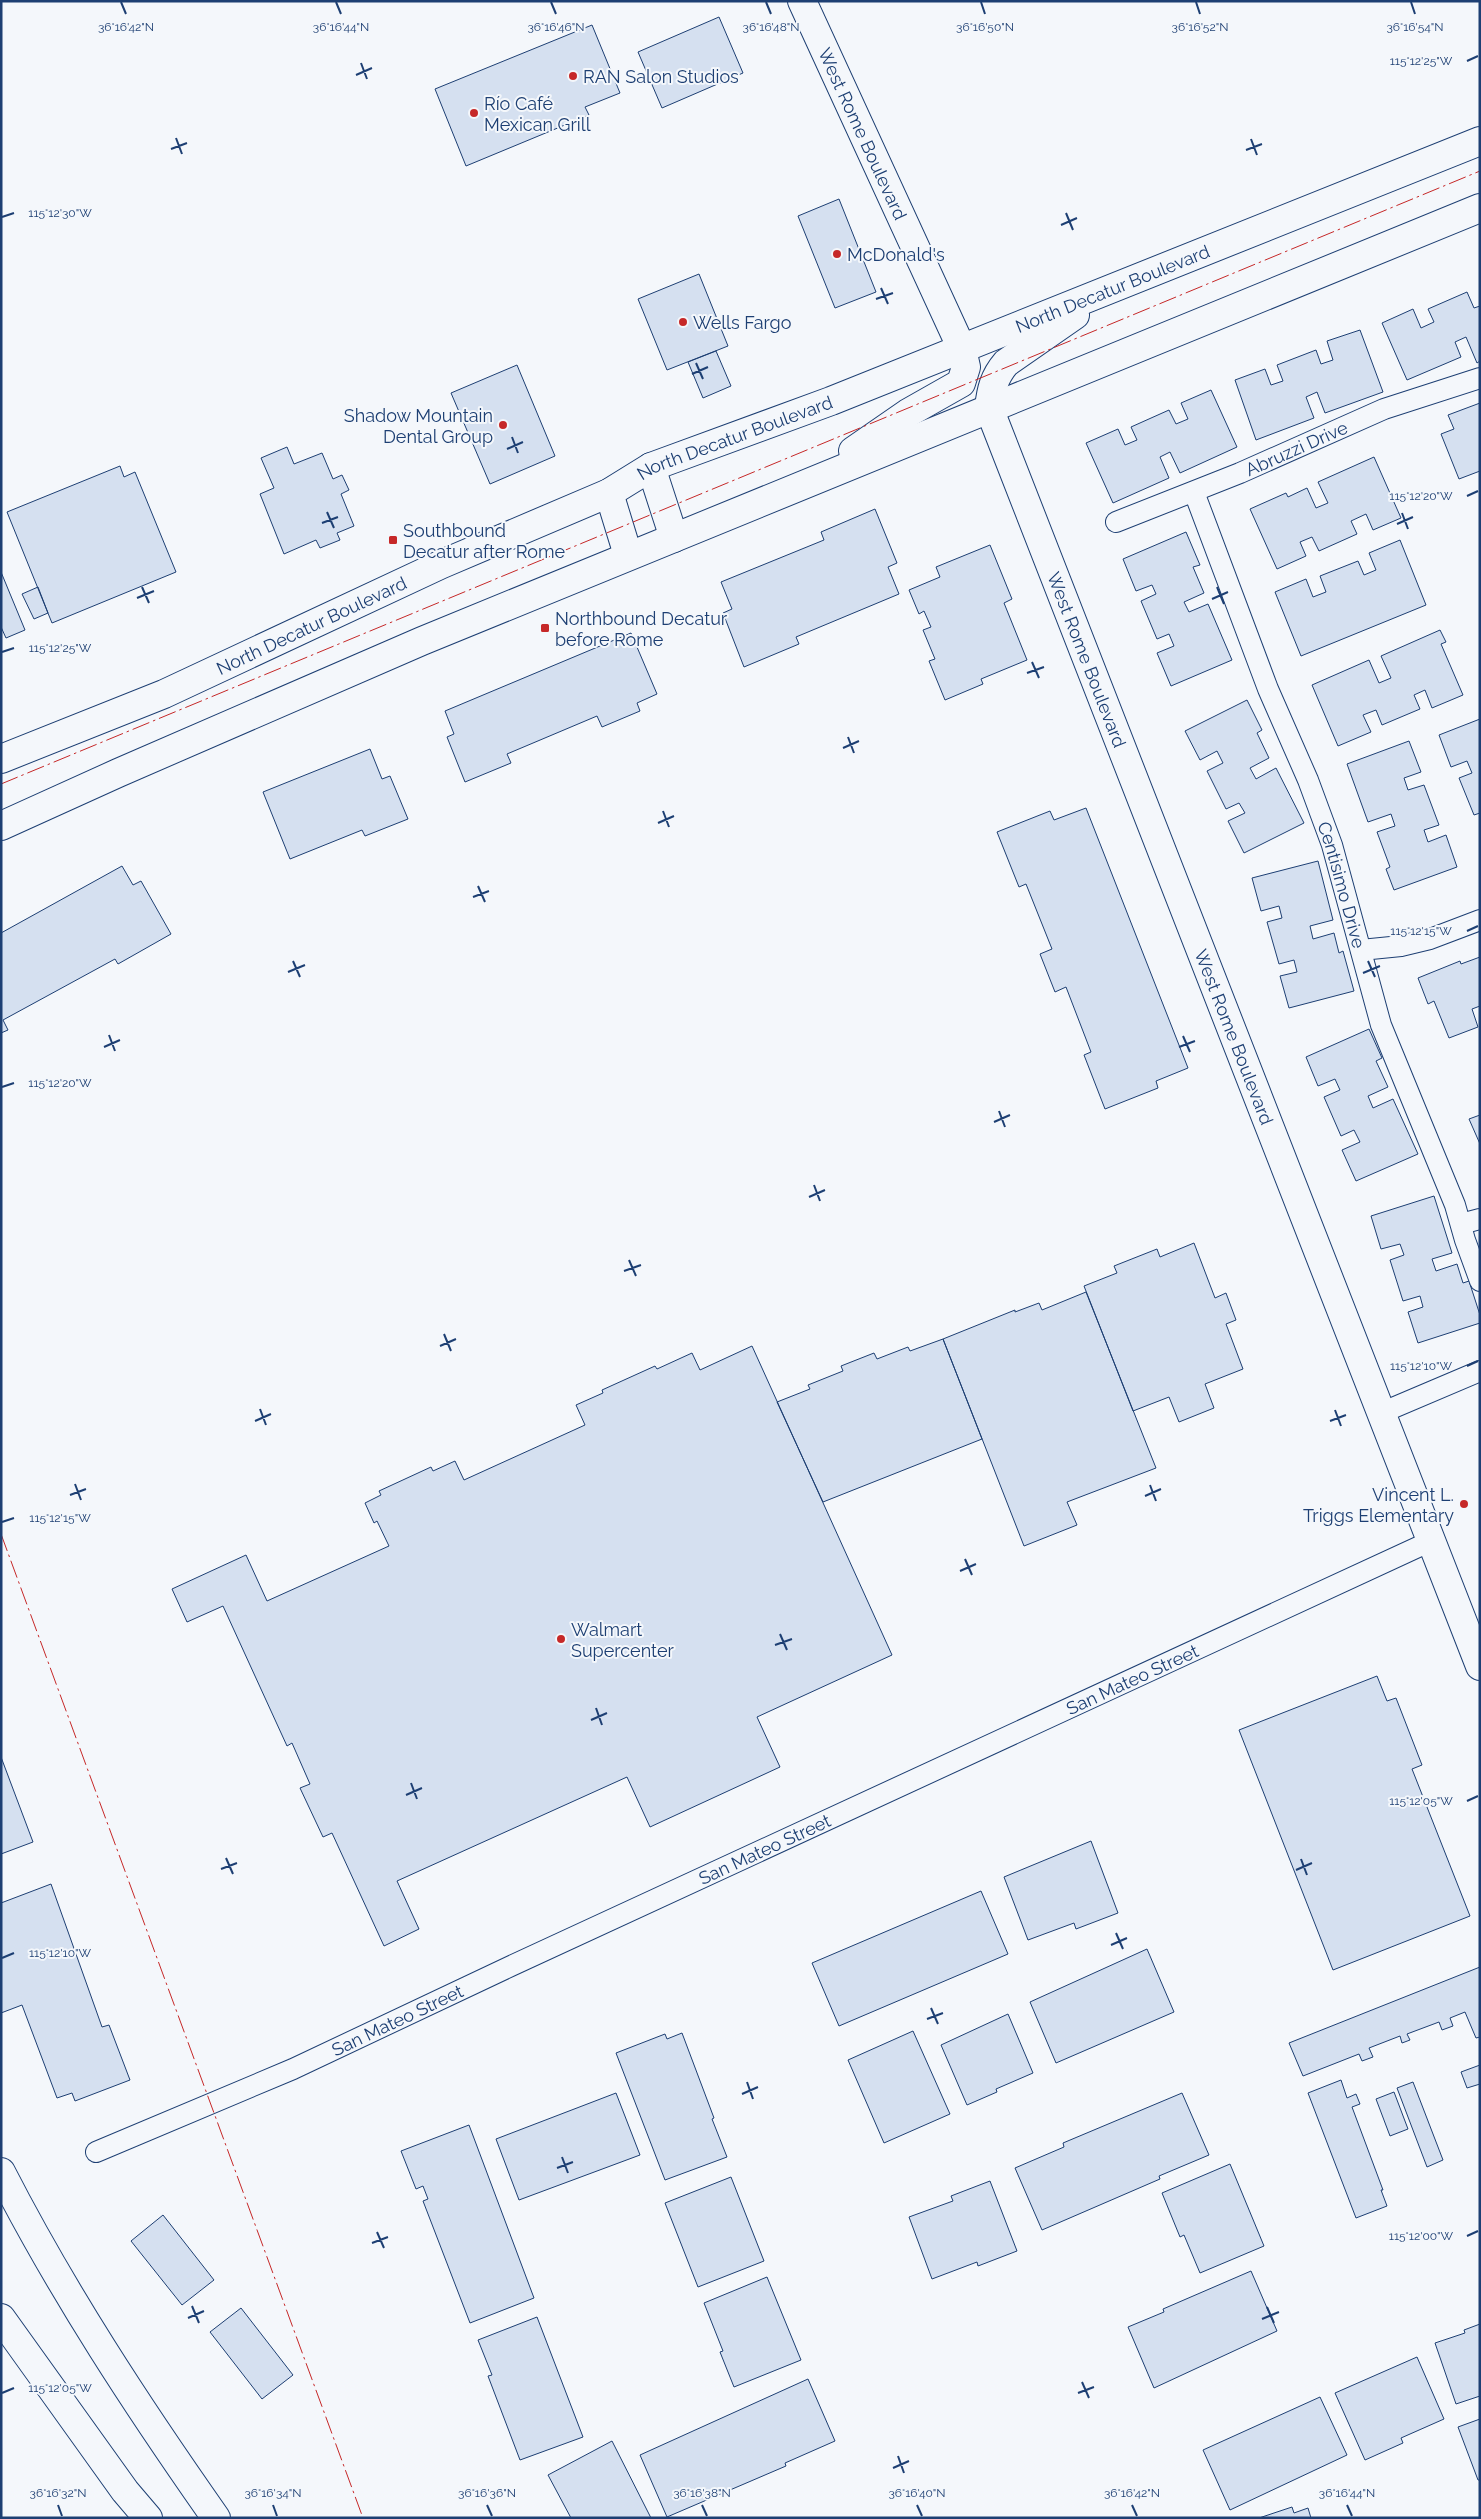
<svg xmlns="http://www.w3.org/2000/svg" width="1481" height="2519" font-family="Raleway,sans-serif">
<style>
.building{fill:#d5e0f0;stroke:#1d3f73}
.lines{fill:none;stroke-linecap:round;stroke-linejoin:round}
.street-casing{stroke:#1d3f73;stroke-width:22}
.secondary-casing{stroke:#1d3f73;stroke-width:30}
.highway-casing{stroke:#1d3f73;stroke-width:30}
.street{stroke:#f4f7fb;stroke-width:20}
.secondary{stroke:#f4f7fb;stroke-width:28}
.highway{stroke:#f4f7fb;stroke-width:28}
.power{stroke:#c62828;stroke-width:1;stroke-dasharray:18 4 2.5 4;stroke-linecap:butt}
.ticks{fill:none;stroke:#1d3f73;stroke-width:2}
.poi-dot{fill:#c62828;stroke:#f4f7fb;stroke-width:2}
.labels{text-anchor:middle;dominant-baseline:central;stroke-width:4;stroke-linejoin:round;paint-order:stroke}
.poi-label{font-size:18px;fill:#1d3f73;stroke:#f4f7fb;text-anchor:start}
.street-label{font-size:18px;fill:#1d3f73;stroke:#f4f7fb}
.ticks-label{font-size:12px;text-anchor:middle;fill:#1d3f73;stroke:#f4f7fb;stroke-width:4;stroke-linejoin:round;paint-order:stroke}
</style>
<rect width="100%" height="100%" fill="#f4f7fb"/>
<path class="building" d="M719,17L743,73L662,108L638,52Z
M592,25L620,93L585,107L589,115L466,166L435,89Z
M839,199L876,292L835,308L798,216Z
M699,274L728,346L667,370L638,299Z
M1467,292L1474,308L1480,306V361L1477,363L1466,337L1455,342L1461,357L1407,380L1382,323L1413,309L1421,328L1434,322L1428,309Z
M1360,330L1383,392L1325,413L1317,392L1306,397L1314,418L1256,440L1235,380L1265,369L1271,385L1283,381L1277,365L1316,350L1321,364L1333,360L1327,341Z
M716,351L731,386L703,398L688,362Z
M517,365L555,456L490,484L451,393Z
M1211,390L1237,447L1180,473L1170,452L1160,457L1169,478L1113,503L1086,443L1118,429L1125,445L1137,440L1131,427L1169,410L1176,424L1188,419L1181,403Z
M1480,403V471L1459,479L1441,434L1454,429L1448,415Z
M287,447L294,464L322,453L333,479L342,475L349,490L341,494L354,526L337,533L340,540L320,548L316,540L284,554L260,494L274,488L261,458Z
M1374,457L1401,518L1373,530L1366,514L1351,521L1357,534L1319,551L1312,537L1300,542L1306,556L1277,569L1250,509L1286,493L1288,497L1307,488L1316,508L1328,503L1318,482Z
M120,466L124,477L135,472L176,572L52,623L7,512Z
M875,509L897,563L888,567L899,594L796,637L799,644L744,667L723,613L732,609L721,582L824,540L821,532Z
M1186,532L1200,565L1193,567L1204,593L1184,602L1189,612L1208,604L1232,660L1171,686L1157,653L1174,646L1169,634L1157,639L1141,601L1156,594L1152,585L1136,591L1123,559Z
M1400,540L1426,605L1301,656L1275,592L1306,579L1313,597L1326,592L1320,576L1358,561L1364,575L1376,570L1369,553Z
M990,545L1012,599L1004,603L1027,660L981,679L983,684L945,700L929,661L935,659L923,630L931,627L924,611L919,614L909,590L940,577L936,567Z
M1,572L25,630L6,638L1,627Z
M38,587L48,613L34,619L22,594Z
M1440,630L1446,642L1441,644L1463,695L1432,708L1425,690L1414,695L1420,709L1382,725L1376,710L1363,715L1371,732L1338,746L1312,685L1369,660L1379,683L1391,678L1381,656Z
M631,633L657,694L637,703L640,711L602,727L597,716L507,754L511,763L465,782L447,737L454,734L445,711Z
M1247,700L1262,730L1257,733L1269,758L1250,768L1256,779L1276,768L1304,823L1244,853L1228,821L1245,813L1239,803L1226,809L1207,771L1223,763L1217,751L1200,760L1185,731Z
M1480,719V813L1474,815L1459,778L1472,773L1467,761L1451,767L1439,735Z
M1409,741L1421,772L1404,778L1408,790L1424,785L1439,825L1424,830L1428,842L1446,835L1457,867L1394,890L1386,869L1390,867L1377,832L1395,826L1391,814L1368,822L1347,764Z
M370,749L382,779L390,776L408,819L365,836L362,830L290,859L263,792Z
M1086,808L1188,1068L1156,1081L1158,1088L1105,1109L1084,1055L1091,1052L1066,987L1055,992L1040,954L1052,949L1026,884L1019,887L997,832L1050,811L1054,820Z
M1318,861L1333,920L1310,926L1313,939L1334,933L1339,953L1343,951L1354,991L1289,1008L1280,976L1297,972L1294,960L1279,964L1267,922L1282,918L1279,906L1261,911L1252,878Z
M122,866L133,885L141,881L171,934L118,964L115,959L3,1020L8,1030L1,1033V933Z
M1480,957V1006L1472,1009L1478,1027L1449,1038L1434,1001L1428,1004L1418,978L1460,961L1461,964Z
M1369,1029L1382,1058L1376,1061L1388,1087L1368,1096L1373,1108L1393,1099L1418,1154L1356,1181L1342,1150L1360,1142L1354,1130L1341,1136L1324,1097L1340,1090L1335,1079L1318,1086L1306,1057Z
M1480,1115V1144L1469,1119Z
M1434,1196L1452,1253L1432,1259L1436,1271L1457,1264L1463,1283L1469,1281L1480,1315V1323L1418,1343L1408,1312L1423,1307L1420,1296L1403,1301L1390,1260L1404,1255L1400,1244L1381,1249L1371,1216Z
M1194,1243L1215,1298L1226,1293L1236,1320L1226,1324L1243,1369L1205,1384L1214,1408L1179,1422L1169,1397L1133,1411L1084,1286L1117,1273L1114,1266L1157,1249L1160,1257Z
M1086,1292L1156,1468L1067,1502L1077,1525L1024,1546L943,1339L1015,1310V1312L1039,1303L1042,1310Z
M943,1339L982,1439L823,1502L777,1402L810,1389L808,1385L843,1371L841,1366L874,1353L877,1359L908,1347L910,1351Z
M752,1346L892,1655L757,1717L780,1767L650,1827L627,1777L397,1881L419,1929L384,1946L332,1833L323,1837L300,1788L310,1784L292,1743L287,1746L223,1606L187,1622L172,1589L246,1555L267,1601L389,1546L377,1521L374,1523L365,1503L381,1495L379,1491L431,1467L433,1471L455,1461L464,1480L585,1425L576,1405L603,1393L602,1390L655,1366L657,1369L692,1353L700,1370Z
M1377,1676L1387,1701L1396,1698L1422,1765L1412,1769L1470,1916L1333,1970L1239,1730Z
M1,1757L33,1842L1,1854Z
M1091,1841L1118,1913L1076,1929L1074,1923L1028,1940L1004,1877Z
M51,1884L102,2027L109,2025L130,2080L75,2101L72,2093L57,2098L22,2005L1,2013V1903Z
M981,1891L1008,1954L839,2026L812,1963Z
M1147,1949L1174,2012L1056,2063L1030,2002Z
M1480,1967V2037L1476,2038L1465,2012L1450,2018L1453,2026L1442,2030L1439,2022L1407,2034L1410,2040L1402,2043L1400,2036L1369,2048L1373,2057L1362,2061L1359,2054L1303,2076L1289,2043Z
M1008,2014L1033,2073L996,2089L997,2092L967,2105L941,2045Z
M913,2031L950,2114L884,2143L848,2060Z
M682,2033L714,2118L712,2119L727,2157L665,2180L616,2053L665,2034L667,2039Z
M1480,2065V2084L1467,2088L1461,2072Z
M1341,2080L1347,2098L1356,2094L1360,2104L1352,2107L1383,2190H1381L1387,2206L1356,2218L1308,2093Z
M1413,2082L1443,2160L1427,2167L1397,2088Z
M1394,2092L1408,2129L1390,2136L1376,2099Z
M616,2093L640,2155L519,2200L496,2139Z
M1182,2093L1209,2155L1159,2176L1160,2179L1042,2230L1015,2168L1064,2147L1063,2143Z
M469,2125L534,2298L470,2323L423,2201L428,2199L423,2186L416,2189L401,2151Z
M1230,2164L1264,2246L1200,2273L1184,2235L1180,2237L1162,2193Z
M731,2177L764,2261L698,2287L665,2203Z
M990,2181L1017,2251L978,2266L977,2262L932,2279L909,2217L953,2201L951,2196Z
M163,2215L214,2280L182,2305L131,2241Z
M1251,2271L1277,2331L1154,2388L1128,2327L1164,2312L1163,2309Z
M767,2277L801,2360L734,2387L720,2352L723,2351L704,2303Z
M241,2308L293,2375L262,2399L210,2332Z
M537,2317L583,2437L520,2460L488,2376L492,2375L478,2340Z
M1480,2324V2396L1456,2404L1435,2343L1465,2333L1464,2330Z
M1417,2357L1444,2419L1401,2438L1403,2443L1365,2460L1335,2393Z
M808,2379L835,2441L785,2463L786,2466L667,2517L640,2455Z
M1320,2397L1347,2455L1230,2510L1203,2450Z
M1480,2419V2480H1478L1458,2427Z
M612,2441L651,2518H571L548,2475Z
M1292,2507L1294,2513L1308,2508L1311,2518H1259Z"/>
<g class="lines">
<g class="street-casing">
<g id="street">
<path id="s1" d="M1194,492L1268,689L1308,780L1332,845L1381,1025L1455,1205L1465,1240L1480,1281"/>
<path id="s2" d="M1116,522L1240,473L1384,409L1480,378"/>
<path d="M1361,950L1401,946L1430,939L1480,920"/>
<path d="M1461,1224L1480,1219"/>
<path d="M1381,1413L1480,1371"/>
<path id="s3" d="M96,2152L293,2069L511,1966L1431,1541"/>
</g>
</g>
<g class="secondary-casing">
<g id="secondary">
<path id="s4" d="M802,1L962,349L966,367L961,383L908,413L853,451"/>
<path id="s5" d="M989,408L1480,1666"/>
<path d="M989,408C991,390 994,377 1006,363L1075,315"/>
<path d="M651,467L674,538"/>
<path d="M609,493L628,555"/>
<path id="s6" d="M1,759L164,694L442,564L609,493L651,467L831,401L1480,141"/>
<path d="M1,826L118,773L422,641L1480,208"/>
</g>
</g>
<g class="highway-casing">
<path id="highway" d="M1,2172C63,2293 138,2407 216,2518
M1,2318L125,2491L148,2518"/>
</g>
<use href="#street" class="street"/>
<use href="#secondary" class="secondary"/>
<use href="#highway" class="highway"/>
<path class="power" d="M1,784L1480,171
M1,1534L363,2518"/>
</g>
<path class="ticks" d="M121,2L126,14M336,2L341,14M551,2L556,14M766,2L771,14M981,2L985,14M1196,2L1200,14M1411,2L1415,14M1467,61L1478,56M361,63L367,79M356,75L372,68M176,138L182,154M1251,139L1257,155M171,149L187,143M1246,150L1262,144M1066,213L1073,230M2,217L14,213M1061,225L1077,218M881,288L888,304M876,299L893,293M696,363L703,379M692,374L708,367M512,437L518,453M507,449L523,442M1467,496L1478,491M327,512L334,528M1402,513L1408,529M322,523L338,517M1397,524L1413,517M142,587L149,603M1217,587L1224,604M137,598L154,591M1212,599L1228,592M2,652L14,648M1032,662L1039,678M1027,673L1044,667M848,737L854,753M843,748L859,741M663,811L669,827M658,823L674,816M478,886L485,902M473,897L489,891M1467,931L1478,926M293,961L300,977M1368,961L1375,977M288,972L305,965M1363,973L1380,966M109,1035L115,1051M1183,1036L1190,1052M104,1047L120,1040M1179,1047L1195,1041M2,1087L14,1083M999,1111L1005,1127M994,1122L1010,1115M814,1185L820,1201M809,1197L825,1190M629,1260L636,1276M624,1271L641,1265M444,1334L451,1351M440,1346L456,1339M1467,1366L1478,1361M260,1409L266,1425M1335,1410L1341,1426M255,1421L271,1414M1330,1421L1346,1415M75,1484L81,1500M1150,1485L1156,1501M70,1495L86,1489M1145,1496L1161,1489M2,1522L14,1518M965,1559L972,1575M960,1571L976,1564M780,1634L787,1650M775,1645L792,1639M596,1708L602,1725M591,1720L607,1713M411,1783L417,1799M406,1795L422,1788M1467,1801L1478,1796M226,1858L233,1874M1301,1859L1307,1875M221,1869L237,1863M1296,1870L1312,1863M1116,1933L1123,1949M1111,1945L1127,1938M2,1958L14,1953M931,2008L938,2024M927,2019L943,2013M747,2082L753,2099M742,2094L758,2087M562,2157L568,2173M557,2168L573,2162M377,2232L384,2248M1467,2236L1478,2231M372,2243L388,2237M192,2306L199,2323M1267,2307L1274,2323M188,2318L204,2311M1262,2319L1279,2312M1082,2382L1089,2398M2,2393L14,2388M1078,2393L1094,2387M898,2456L904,2473M893,2468L909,2461M58,2505L62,2516M273,2505L277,2516M487,2505L492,2516M702,2505L707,2516M917,2505L922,2516M1132,2505L1137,2516M1347,2505L1352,2516"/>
<g class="poi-dot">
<circle cx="573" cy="76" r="5"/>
<circle cx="474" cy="113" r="5"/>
<circle cx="837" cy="254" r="5"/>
<circle cx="683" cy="322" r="5"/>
<circle cx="503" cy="425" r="5"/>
<rect x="388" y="535" width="10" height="10" rx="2.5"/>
<rect x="540" y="623" width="10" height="10" rx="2.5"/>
<circle cx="1464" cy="1504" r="5"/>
<circle cx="561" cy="1639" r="5"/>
</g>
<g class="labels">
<g class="poi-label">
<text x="583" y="76">RAN Salon Studios</text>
<text x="484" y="103">Río Café<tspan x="484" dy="21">Mexican Grill</tspan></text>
<text x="847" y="254">McDonald's</text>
<text x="693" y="322">Wells Fargo</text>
<text x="493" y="415" text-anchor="end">Shadow Mountain<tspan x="493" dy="21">Dental Group</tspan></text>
<text x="403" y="530">Southbound<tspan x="403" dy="21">Decatur after Rome</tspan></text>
<text x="555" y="618">Northbound Decatur<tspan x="555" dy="21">before Rome</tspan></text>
<text x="1454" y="1494" text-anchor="end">Vincent L.<tspan x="1454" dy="21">Triggs Elementary</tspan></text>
<text x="571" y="1629">Walmart<tspan x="571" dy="21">Supercenter</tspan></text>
</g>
<g class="street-label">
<text stroke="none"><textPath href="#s4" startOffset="146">West Rome Boulevard</textPath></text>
<text stroke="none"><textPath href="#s6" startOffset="1208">North Decatur Boulevard</textPath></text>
<text stroke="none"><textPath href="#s6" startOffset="802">North Decatur Boulevard</textPath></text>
<text stroke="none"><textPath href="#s2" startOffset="195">Abruzzi Drive</textPath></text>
<text stroke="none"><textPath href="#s6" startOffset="338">North Decatur Boulevard</textPath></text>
<text stroke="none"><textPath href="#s5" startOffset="270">West Rome Boulevard</textPath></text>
<text stroke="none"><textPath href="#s1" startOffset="420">Centisimo Drive</textPath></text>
<text stroke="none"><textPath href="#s5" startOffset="675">West Rome Boulevard</textPath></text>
<text stroke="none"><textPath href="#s3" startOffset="1139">San Mateo Street</textPath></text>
<text stroke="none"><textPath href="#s3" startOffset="734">San Mateo Street</textPath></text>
<text stroke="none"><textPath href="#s3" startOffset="329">San Mateo Street</textPath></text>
</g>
</g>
<g class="ticks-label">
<text x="1415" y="31">36°16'54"N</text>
<text x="126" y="31">36°16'42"N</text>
<text x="341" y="31">36°16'44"N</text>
<text x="556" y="31">36°16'46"N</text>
<text x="771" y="31">36°16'48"N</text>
<text x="985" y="31">36°16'50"N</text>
<text x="1200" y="31">36°16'52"N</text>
<text x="1421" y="65">115°12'25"W</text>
<text x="60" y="217">115°12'30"W</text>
<text x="1421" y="500">115°12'20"W</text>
<text x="60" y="652">115°12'25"W</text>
<text x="1421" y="935">115°12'15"W</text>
<text x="60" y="1087">115°12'20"W</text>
<text x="1421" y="1370">115°12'10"W</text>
<text x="60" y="1522">115°12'15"W</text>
<text x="1421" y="1805">115°12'05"W</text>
<text x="60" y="1957">115°12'10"W</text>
<text x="1421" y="2240">115°12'00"W</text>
<text x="60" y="2392">115°12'05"W</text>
<text x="58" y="2497">36°16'32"N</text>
<text x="273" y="2497">36°16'34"N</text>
<text x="487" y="2497">36°16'36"N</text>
<text x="702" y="2497">36°16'38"N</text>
<text x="917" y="2497">36°16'40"N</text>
<text x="1132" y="2497">36°16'42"N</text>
<text x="1347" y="2497">36°16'44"N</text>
</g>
<rect width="1481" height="2519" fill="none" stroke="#1d3f73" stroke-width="5"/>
</svg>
